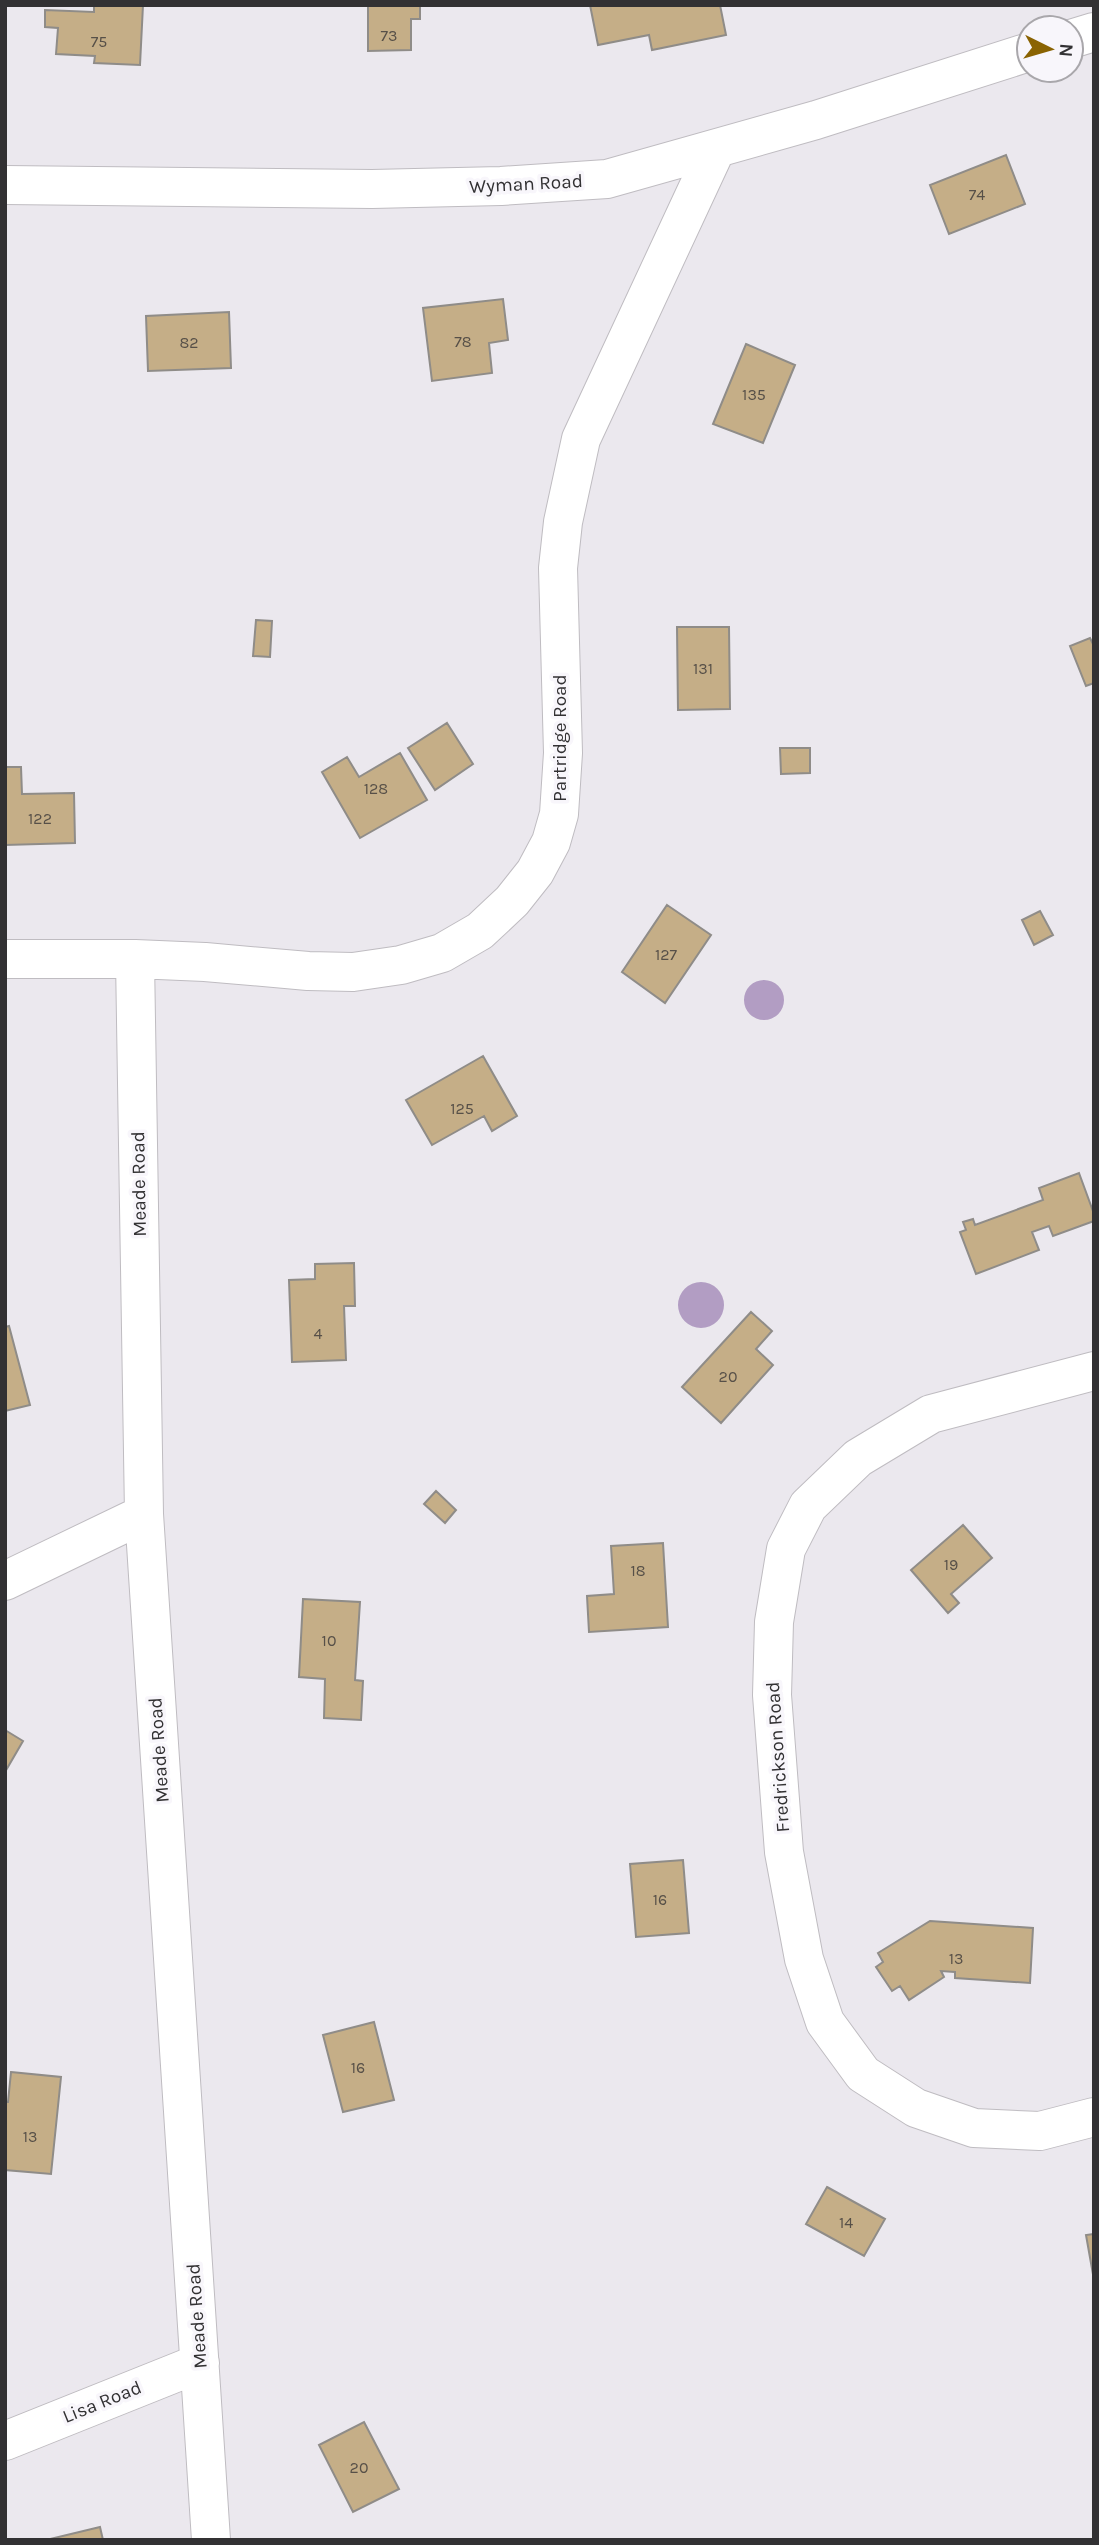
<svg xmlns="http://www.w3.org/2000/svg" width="1099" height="2545" font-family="Karla,sans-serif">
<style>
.water{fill:#b29dc3}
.building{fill:#c5ae87;stroke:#8f8c88;stroke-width:2}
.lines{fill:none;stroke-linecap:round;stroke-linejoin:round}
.minor-casing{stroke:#bfbcc1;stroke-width:40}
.minor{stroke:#fff;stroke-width:38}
.labels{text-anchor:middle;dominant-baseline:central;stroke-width:7;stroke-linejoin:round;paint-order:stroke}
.number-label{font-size:16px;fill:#575048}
.street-label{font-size:19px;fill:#323133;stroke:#f8f6fb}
</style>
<rect width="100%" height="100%" fill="#ebe8ee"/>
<path class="water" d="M744 1000a20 20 0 1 1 40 0a20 20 0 1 1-40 0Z
M678 1305a23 23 0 1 1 46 0a23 23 0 1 1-46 0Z"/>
<path class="building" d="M94,5H143L140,65L94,63L95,56L56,54L58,28L45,27V10L94,12Z
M368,5H420V19H411V50L368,51Z
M590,5H720L726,35L652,50L649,35L598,45Z
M1006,155L1025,204L949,234L930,185Z
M503,299L508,340L489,343L492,373L432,381L423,308Z
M229,312L231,368L148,371L146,316Z
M746,344L795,365L763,443L713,424Z
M256,620L272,621L270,657L253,656Z
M677,627H729L730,709L678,710Z
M1090,638L1094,646V683L1086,686L1070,646Z
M447,723L473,764L435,790L408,748Z
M780,748H810V773L781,774Z
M400,753L427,800L360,838L322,772L347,757L359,777Z
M5,767H21L22,794L74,793L75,843L5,845Z
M667,905L711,935L665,1003L622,972Z
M1040,911L1053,935L1034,945L1022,920Z
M483,1056L517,1116L492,1131L484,1116L432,1145L406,1100Z
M1079,1173L1094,1214V1221L1053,1236L1049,1226L1032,1232L1039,1250L976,1274L960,1232L966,1230L963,1222L973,1219L975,1225L1043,1200L1039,1188Z
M354,1263L355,1306H344L346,1360L292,1362L289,1280L315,1279V1264Z
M751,1312L772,1331L756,1349L773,1365L721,1423L682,1387Z
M9,1326L30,1405L5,1411V1327Z
M436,1491L456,1510L445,1523L424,1504Z
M963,1525L992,1558L951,1594L959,1603L948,1613L911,1570Z
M663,1543L668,1627L589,1632L587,1596L614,1594L611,1546Z
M303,1599L360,1602L355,1680L363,1681L361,1720L324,1718L325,1679L299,1677Z
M5,1730L23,1741L5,1772Z
M683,1860L689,1933L636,1937L630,1864Z
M930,1921L1033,1928L1030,1983L955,1978V1972L941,1971L944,1977L909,2000L900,1986L892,1991L876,1967L883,1962L878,1953Z
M374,2022L394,2100L343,2112L323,2035Z
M11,2072L61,2077L51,2174L5,2170V2102H8Z
M827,2187L885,2219L864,2256L806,2224Z
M1094,2234V2280L1086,2235Z
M364,2422L399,2489L353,2512L319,2445Z
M100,2527L103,2540H50V2539Z"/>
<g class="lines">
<g class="minor-casing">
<path id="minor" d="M1071,39L1094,32
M5,185L372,189L501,186L607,179L816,120L1029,52
M5,959H135L205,962L308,971L353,972L401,965L442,953L480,931L512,901L535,872L551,842L559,814L563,753L558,568L563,522L581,439L716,149
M135,959L144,1514L211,2540
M1094,1371L931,1414L858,1458L808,1506L786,1549L774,1622L772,1695L784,1852L804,1959L825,2022L863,2074L916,2108L974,2128L1040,2131L1094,2117
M5,1581L144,1514
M5,2441L200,2363"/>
</g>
<use href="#minor" class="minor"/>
</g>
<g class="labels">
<g class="number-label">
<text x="389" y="35">73</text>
<text x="99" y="41">75</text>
<text x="977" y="194">74</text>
<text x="463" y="341">78</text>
<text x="189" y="342">82</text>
<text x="754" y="394">135</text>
<text x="703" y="668">131</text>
<text x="376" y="788">128</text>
<text x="40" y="818">122</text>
<text x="666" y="954">127</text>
<text x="462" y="1108">125</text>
<text x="318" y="1333">4</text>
<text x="728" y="1376">20</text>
<text x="951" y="1564">19</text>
<text x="638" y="1570">18</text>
<text x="329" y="1640">10</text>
<text x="660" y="1899">16</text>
<text x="956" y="1958">13</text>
<text x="358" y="2067">16</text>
<text x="30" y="2136">13</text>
<text x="846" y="2222">14</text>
<text x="359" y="2467">20</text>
</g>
<g class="street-label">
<text transform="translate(526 184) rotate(-3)">Wyman Road</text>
<text transform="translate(560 738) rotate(-90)">Partridge Road</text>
<text transform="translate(139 1184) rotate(-91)">Meade Road</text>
<text transform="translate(159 1750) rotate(-94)">Meade Road</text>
<text transform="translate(778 1757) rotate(-94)">Fredrickson Road</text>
<text transform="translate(197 2316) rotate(-94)">Meade Road</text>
<text transform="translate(102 2402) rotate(-22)">Lisa Road</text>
</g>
</g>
<rect width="1099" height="2545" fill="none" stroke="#323133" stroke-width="14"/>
<g transform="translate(1050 49) rotate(95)"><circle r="33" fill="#f8f6fb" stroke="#a9a7ab" stroke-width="2"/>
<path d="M0-5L12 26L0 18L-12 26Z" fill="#8a6302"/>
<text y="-10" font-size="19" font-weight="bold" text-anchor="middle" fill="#323133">N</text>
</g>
</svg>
